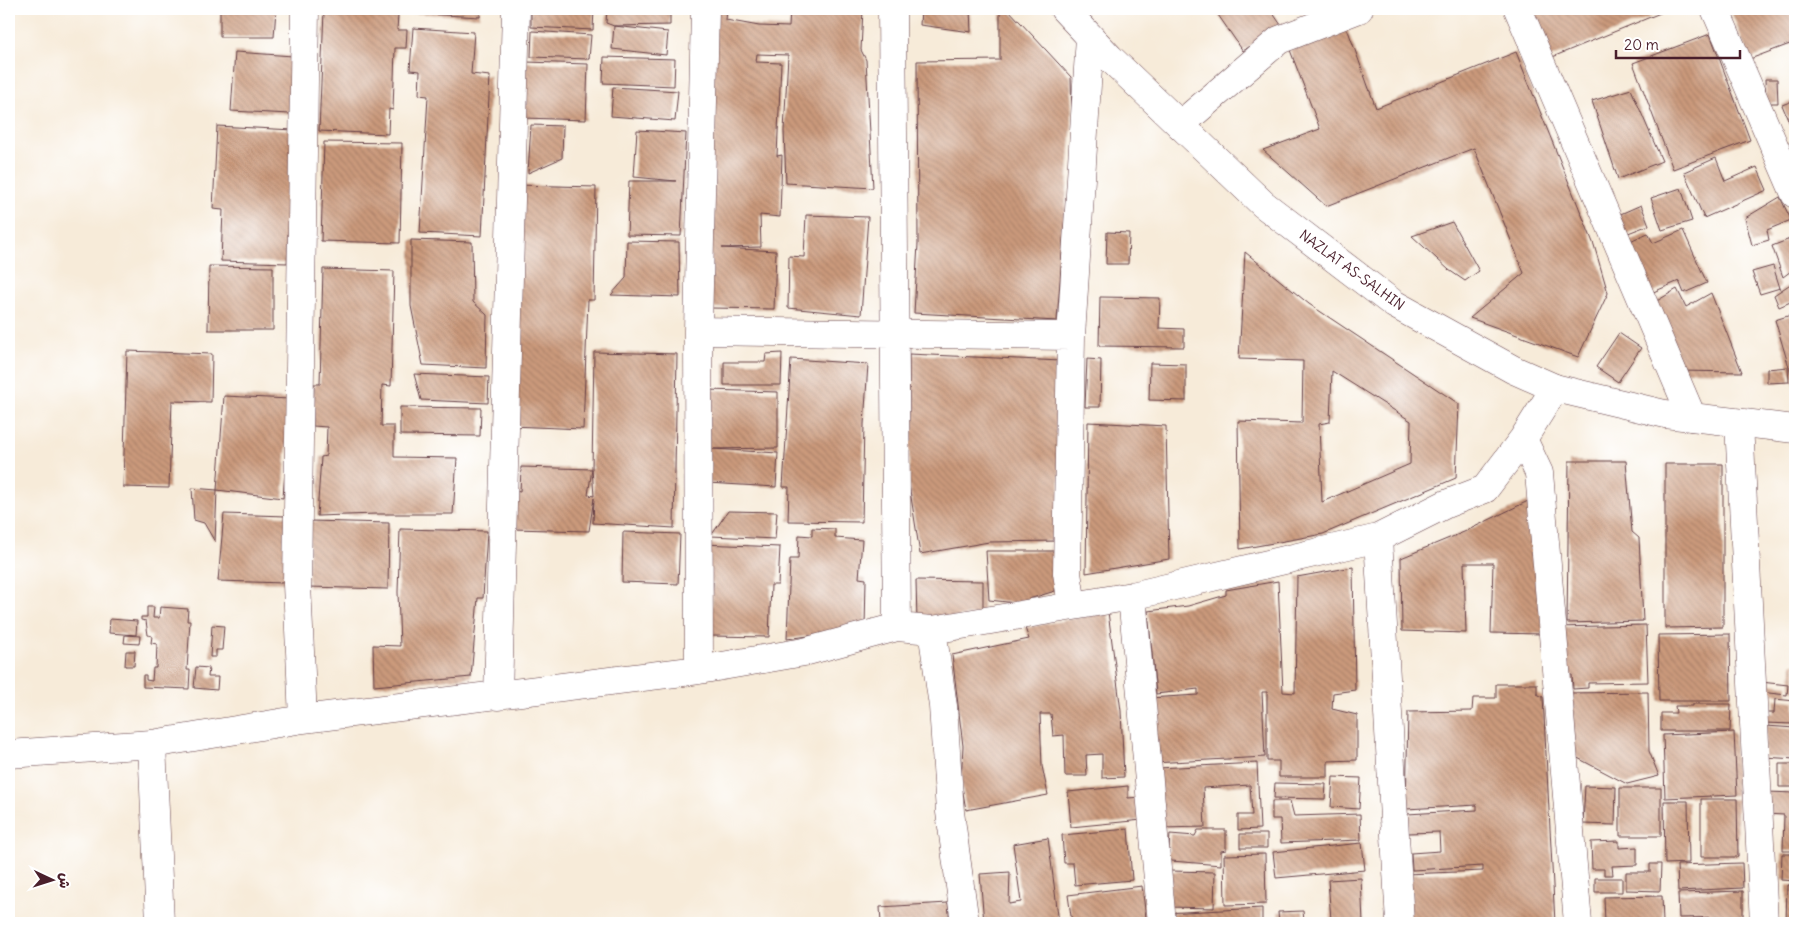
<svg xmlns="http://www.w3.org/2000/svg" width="1804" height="932" font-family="Delius,'Playpen Sans Arabic',sans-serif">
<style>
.building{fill:url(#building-back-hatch);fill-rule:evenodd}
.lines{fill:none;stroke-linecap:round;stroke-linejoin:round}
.minor-casing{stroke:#643e45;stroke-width:29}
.major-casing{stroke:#643e45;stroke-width:29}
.minor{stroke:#fff;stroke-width:28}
.major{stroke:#fff;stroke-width:28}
.labels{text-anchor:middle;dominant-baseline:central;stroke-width:4;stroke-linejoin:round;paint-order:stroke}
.street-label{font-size:14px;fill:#4a1f2b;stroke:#fff}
</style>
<defs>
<pattern id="building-back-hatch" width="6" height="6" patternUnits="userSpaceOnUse" patternTransform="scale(1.25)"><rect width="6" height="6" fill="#cb9a7c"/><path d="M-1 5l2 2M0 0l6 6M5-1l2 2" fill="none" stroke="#a77d66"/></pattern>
</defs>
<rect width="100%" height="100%" fill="#fff"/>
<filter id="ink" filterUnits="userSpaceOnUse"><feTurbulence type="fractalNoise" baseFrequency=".02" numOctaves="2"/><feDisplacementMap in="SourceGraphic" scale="10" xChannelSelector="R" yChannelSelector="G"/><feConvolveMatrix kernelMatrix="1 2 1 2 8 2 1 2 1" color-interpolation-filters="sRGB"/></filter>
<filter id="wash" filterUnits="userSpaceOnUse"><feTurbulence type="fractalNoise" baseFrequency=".0096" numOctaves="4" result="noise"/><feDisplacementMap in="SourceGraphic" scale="20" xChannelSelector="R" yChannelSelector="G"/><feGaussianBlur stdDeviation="1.12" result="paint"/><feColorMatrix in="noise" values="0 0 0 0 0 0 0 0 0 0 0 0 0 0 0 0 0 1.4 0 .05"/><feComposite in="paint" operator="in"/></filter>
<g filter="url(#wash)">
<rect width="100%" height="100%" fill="#f7ebd9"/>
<g id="blocks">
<path class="building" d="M220,9H276L274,37H220Z
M409,9H480V17L409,13Z
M531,9H594L593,30L531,27Z
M607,9H670V25L614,26L606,23Z
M709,9H727L726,20L759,26L789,27L790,9H863L861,50L866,60L873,188L786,183L784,131L788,55L757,54L756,62L781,63L777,156L782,155L780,217L760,215L761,247L722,248L776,251L774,309L711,308Z
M921,9H970L971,32L920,25Z
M1000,9H1008L1071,77L1072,122L1057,321L914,313L918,244L917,61L1000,60Z
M1214,9H1270L1281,25L1243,51Z
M1529,9H1670L1550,58Z
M1730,9H1795V42L1750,59Z
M324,11L398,15L397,30H407L406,48H395L393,110L389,109L388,134L319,131Z
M614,26L668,32L666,55L612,49Z
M413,28L474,32L471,74L490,76L482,236L420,233L428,96L419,95L420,71L410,70Z
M1347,28L1376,108L1516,52L1594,245L1608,293L1578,357L1470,318L1524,273L1474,148L1326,206L1263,150L1320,129L1290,50Z
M532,31L591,35L589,59L531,57Z
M1710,34L1750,140L1673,169L1633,63Z
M235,52L293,56L290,114L231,111Z
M604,57L675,59L674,86L603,83Z
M526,62L588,64L586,120L524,118Z
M1765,79H1777L1778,103H1766Z
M613,87L678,91L675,121L611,116Z
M1631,89L1662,161L1618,179L1592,101Z
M1795,100V122L1790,124L1782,105Z
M531,125L563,126L562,158L528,173Z
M217,126L293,130L287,263L221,261L223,210L213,209Z
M637,130L686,133L681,236L627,235L629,181H676L634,177Z
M324,142L402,143L400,243L321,241Z
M1716,158L1725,181L1757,167L1767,190L1704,218L1684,172Z
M516,185L596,187L594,300H588L583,429L511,426Z
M1681,188L1692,221L1662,230L1651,198Z
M1780,197L1791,220L1767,230L1769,240L1752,245L1745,218Z
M1641,205L1649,225L1623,235L1616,216Z
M806,215L868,217L861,315L788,308L789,256L804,257Z
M1452,222L1479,271L1465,281L1449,270L1412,236Z
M1683,230L1707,283L1684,293L1679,281L1644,296L1621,245L1648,233L1653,243Z
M1107,232L1129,233L1128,264H1106Z
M1795,237V268L1783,277L1772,246Z
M411,240L472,242L473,302L487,315L486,368L423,365L411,306Z
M627,241L679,242L680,297L611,295L626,278Z
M1245,252L1309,304L1459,404L1456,478L1323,534L1240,549L1238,421L1302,423L1303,361L1239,359ZM1332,371L1411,421L1410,464L1322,502L1319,424L1330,422Z
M209,266L273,267V330H208Z
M1773,266L1780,288L1760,294L1752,272Z
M323,269L394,271L391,386L382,385L381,426H394V457L457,458L453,514H376L317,516L321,457L326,456L327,427L313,426L314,384H320Z
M1795,281V300L1779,307L1774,295Z
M1677,289L1686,307L1711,293L1742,372L1679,371L1650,305Z
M1100,297L1160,298L1159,328L1184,329V347L1099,346Z
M1794,314L1795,318V387L1775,320Z
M1619,333L1641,348L1618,382L1596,367Z
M127,351L212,354L211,402L172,401L169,488L123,487Z
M594,352L677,354L674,528L593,523L594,498L589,531L513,529L515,491L520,492L521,467L592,469ZM592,469L594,496L588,495Z
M782,353L781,385H724V362H765L766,354Z
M909,354L1061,361L1059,541L989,542L920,554L909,484Z
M791,359L868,364L864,424L862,522L788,521L789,487H783Z
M1087,359L1101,360L1100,407H1085Z
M1150,363L1186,364V401L1149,400Z
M1788,367L1789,382L1767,383V369Z
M414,374L489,377L488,403L421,400Z
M707,390L778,392V448L713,449L778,453L776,487L707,483Z
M224,396L290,399L283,498L217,490Z
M400,407L481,408L480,436L400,435Z
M1088,422L1166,426L1169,559L1086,573Z
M1569,461H1626L1632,532L1639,538L1643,621L1567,623Z
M1665,464H1723V627L1665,628Z
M192,488L217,490L215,542L204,523L194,520Z
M1528,501L1544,634L1491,633L1493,563H1464L1466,633L1402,631L1401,558L1464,532Z
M728,511L777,512L775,539L711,536Z
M224,514L286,516L285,583L218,581Z
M310,521L389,523L388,589L308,587Z
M812,528L835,529V538L862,540L859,578L866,579L865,628L787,639L790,559H798L799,535L812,536Z
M400,529L487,531L483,598H478L471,677L374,686L373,645L400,646L398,592Z
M623,532L680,534L678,584L622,582Z
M702,544L780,547L778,585H771L769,637L711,636L713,582H700Z
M986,551H1057L1055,591L1016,603L989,600Z
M1353,567L1355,690L1333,693L1332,709L1357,715V760L1328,761V777H1279V761H1267V692H1262L1265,757L1152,763L1149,698L1198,695V689L1156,694L1148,611L1188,606L1226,595V590L1278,581L1283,692L1295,693L1297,577Z
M916,580L983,581V613L917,623Z
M147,607H154L153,618H159L160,607L188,609L187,621H190L187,670H190L189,689L143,687V675H146V680L152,681L153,668H156L157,644L151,643L152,636L148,635L146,621L141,620V617H147Z
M1108,612L1121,711L1124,777L1102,778V754L1086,755L1087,776H1065L1064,735L1053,736L1051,714H1040L1042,766L1048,795L966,810L961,781L963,746L952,655L1029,639L1025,628Z
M110,619L137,621L136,635L109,633Z
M212,625L224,626L222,650H216V657H210Z
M1646,625L1648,682L1588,683V688L1573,689L1572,675H1557L1556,627Z
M1730,634L1731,701H1659L1658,635Z
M125,635L140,636L139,644L124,643Z
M126,651H135L134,666H125Z
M1792,663H1795V691L1791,690Z
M196,667L209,668L208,677H218L217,690L194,688Z
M1761,682L1788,685L1787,695L1760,692Z
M1496,684H1537V694L1543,697L1555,923H1406L1405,874L1483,871V866L1412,870L1411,853L1440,851L1439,832L1408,833L1407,814L1477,810V805L1406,809L1408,712L1472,711L1473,698H1496Z
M1648,692L1649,751L1659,776L1627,784L1570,754L1568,693Z
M1775,699L1795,701V724L1763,723L1764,713H1774Z
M1693,704H1731L1730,731H1661V713H1676L1675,706H1693Z
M1766,726L1795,728V759L1764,757Z
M1734,732L1737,795L1665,798L1663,735Z
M1257,763L1260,829L1238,830V815H1252L1250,785L1203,788L1205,827L1161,828L1158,768Z
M1779,764H1795V787H1779Z
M1333,777L1361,778L1359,809L1331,807Z
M1275,783L1326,784L1325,799L1274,798Z
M1128,786V798L1140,797L1142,820L1071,827L1068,792Z
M1585,786L1616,787L1615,825L1583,824Z
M1620,788H1661V836H1620Z
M1767,792L1795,793V851H1783L1784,815L1766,814Z
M1701,799H1737L1738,857H1701Z
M1272,801H1290L1294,816L1360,814L1361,840L1281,843L1280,819H1272Z
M1664,801H1688L1689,863L1665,864Z
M1128,829L1132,880L1075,885L1073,863H1064L1062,835Z
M1198,830H1226V850L1221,851V865L1159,860L1169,850L1170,834L1195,836Z
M1240,834H1267V848H1240Z
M1048,838L1059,923H984L980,874L1010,872L1009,904L1021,902L1013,844Z
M1619,841V848L1637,847V865L1612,866L1613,875H1604V869H1592L1591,842Z
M1362,843L1365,870L1276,878L1273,852Z
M1265,854L1266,904L1225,905L1224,855Z
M1782,854H1795V881L1781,880Z
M1742,863L1743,888L1678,891L1677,865Z
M1650,864H1661L1660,891L1626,890V872H1650Z
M1170,871L1215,872L1214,908L1169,907Z
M1361,878L1363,923H1279L1278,912L1303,911L1304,921L1331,920L1328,880Z
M1595,878H1622V892H1595Z
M1787,885H1795V923H1786Z
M1142,886L1146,918L1101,923H1072L1068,895Z
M1743,891V917L1679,918L1678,893Z
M1662,896L1663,923H1605L1604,897Z
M948,903L950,923H881L880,907Z
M1262,908V923H1166L1165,913Z"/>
</g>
</g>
<g filter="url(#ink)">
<use href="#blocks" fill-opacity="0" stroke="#643e45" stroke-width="1"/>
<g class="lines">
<g class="minor-casing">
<path id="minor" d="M892,9L897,627
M1518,9L1692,417
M1715,9L1795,194
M1180,125L1279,40L1359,9
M698,331L1071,336
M1739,423L1764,923
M1523,439L1539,473L1578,923
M1378,538L1400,923
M1132,596L1162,923
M1072,605L1067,573L1071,336L1090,37
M932,630L943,706L950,812L965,923
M699,670L698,331L705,9
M498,696L516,9
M303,719L297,584L305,9
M152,744L160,923
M9,754L152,744L303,719L699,670L804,652L897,627L932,630L1132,596L1378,538L1446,504L1485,489L1523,439L1555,388"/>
</g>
<g class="major-casing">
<path id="major" d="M1064,9L1110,58L1263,204L1394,304L1514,370L1555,388L1665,414L1795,429"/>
</g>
<use href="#minor" class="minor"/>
<use href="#major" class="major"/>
</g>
</g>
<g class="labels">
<g class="street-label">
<text transform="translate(1352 270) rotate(36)">NAZLAT AS-SALHIN</text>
</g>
</g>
<rect width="1804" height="932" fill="none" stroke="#fff" stroke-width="30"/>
<g transform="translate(52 880) rotate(94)" stroke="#ffffff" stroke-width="4" paint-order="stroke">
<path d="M0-4L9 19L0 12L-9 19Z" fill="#4a1f2b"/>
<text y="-8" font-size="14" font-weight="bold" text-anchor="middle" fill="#4a1f2b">ش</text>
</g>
<path d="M1616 50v8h124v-8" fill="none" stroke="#4a1f2b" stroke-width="2.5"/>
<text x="1624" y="50" font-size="15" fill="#4a1f2b" stroke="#ffffff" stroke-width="4" paint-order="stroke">20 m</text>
</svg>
